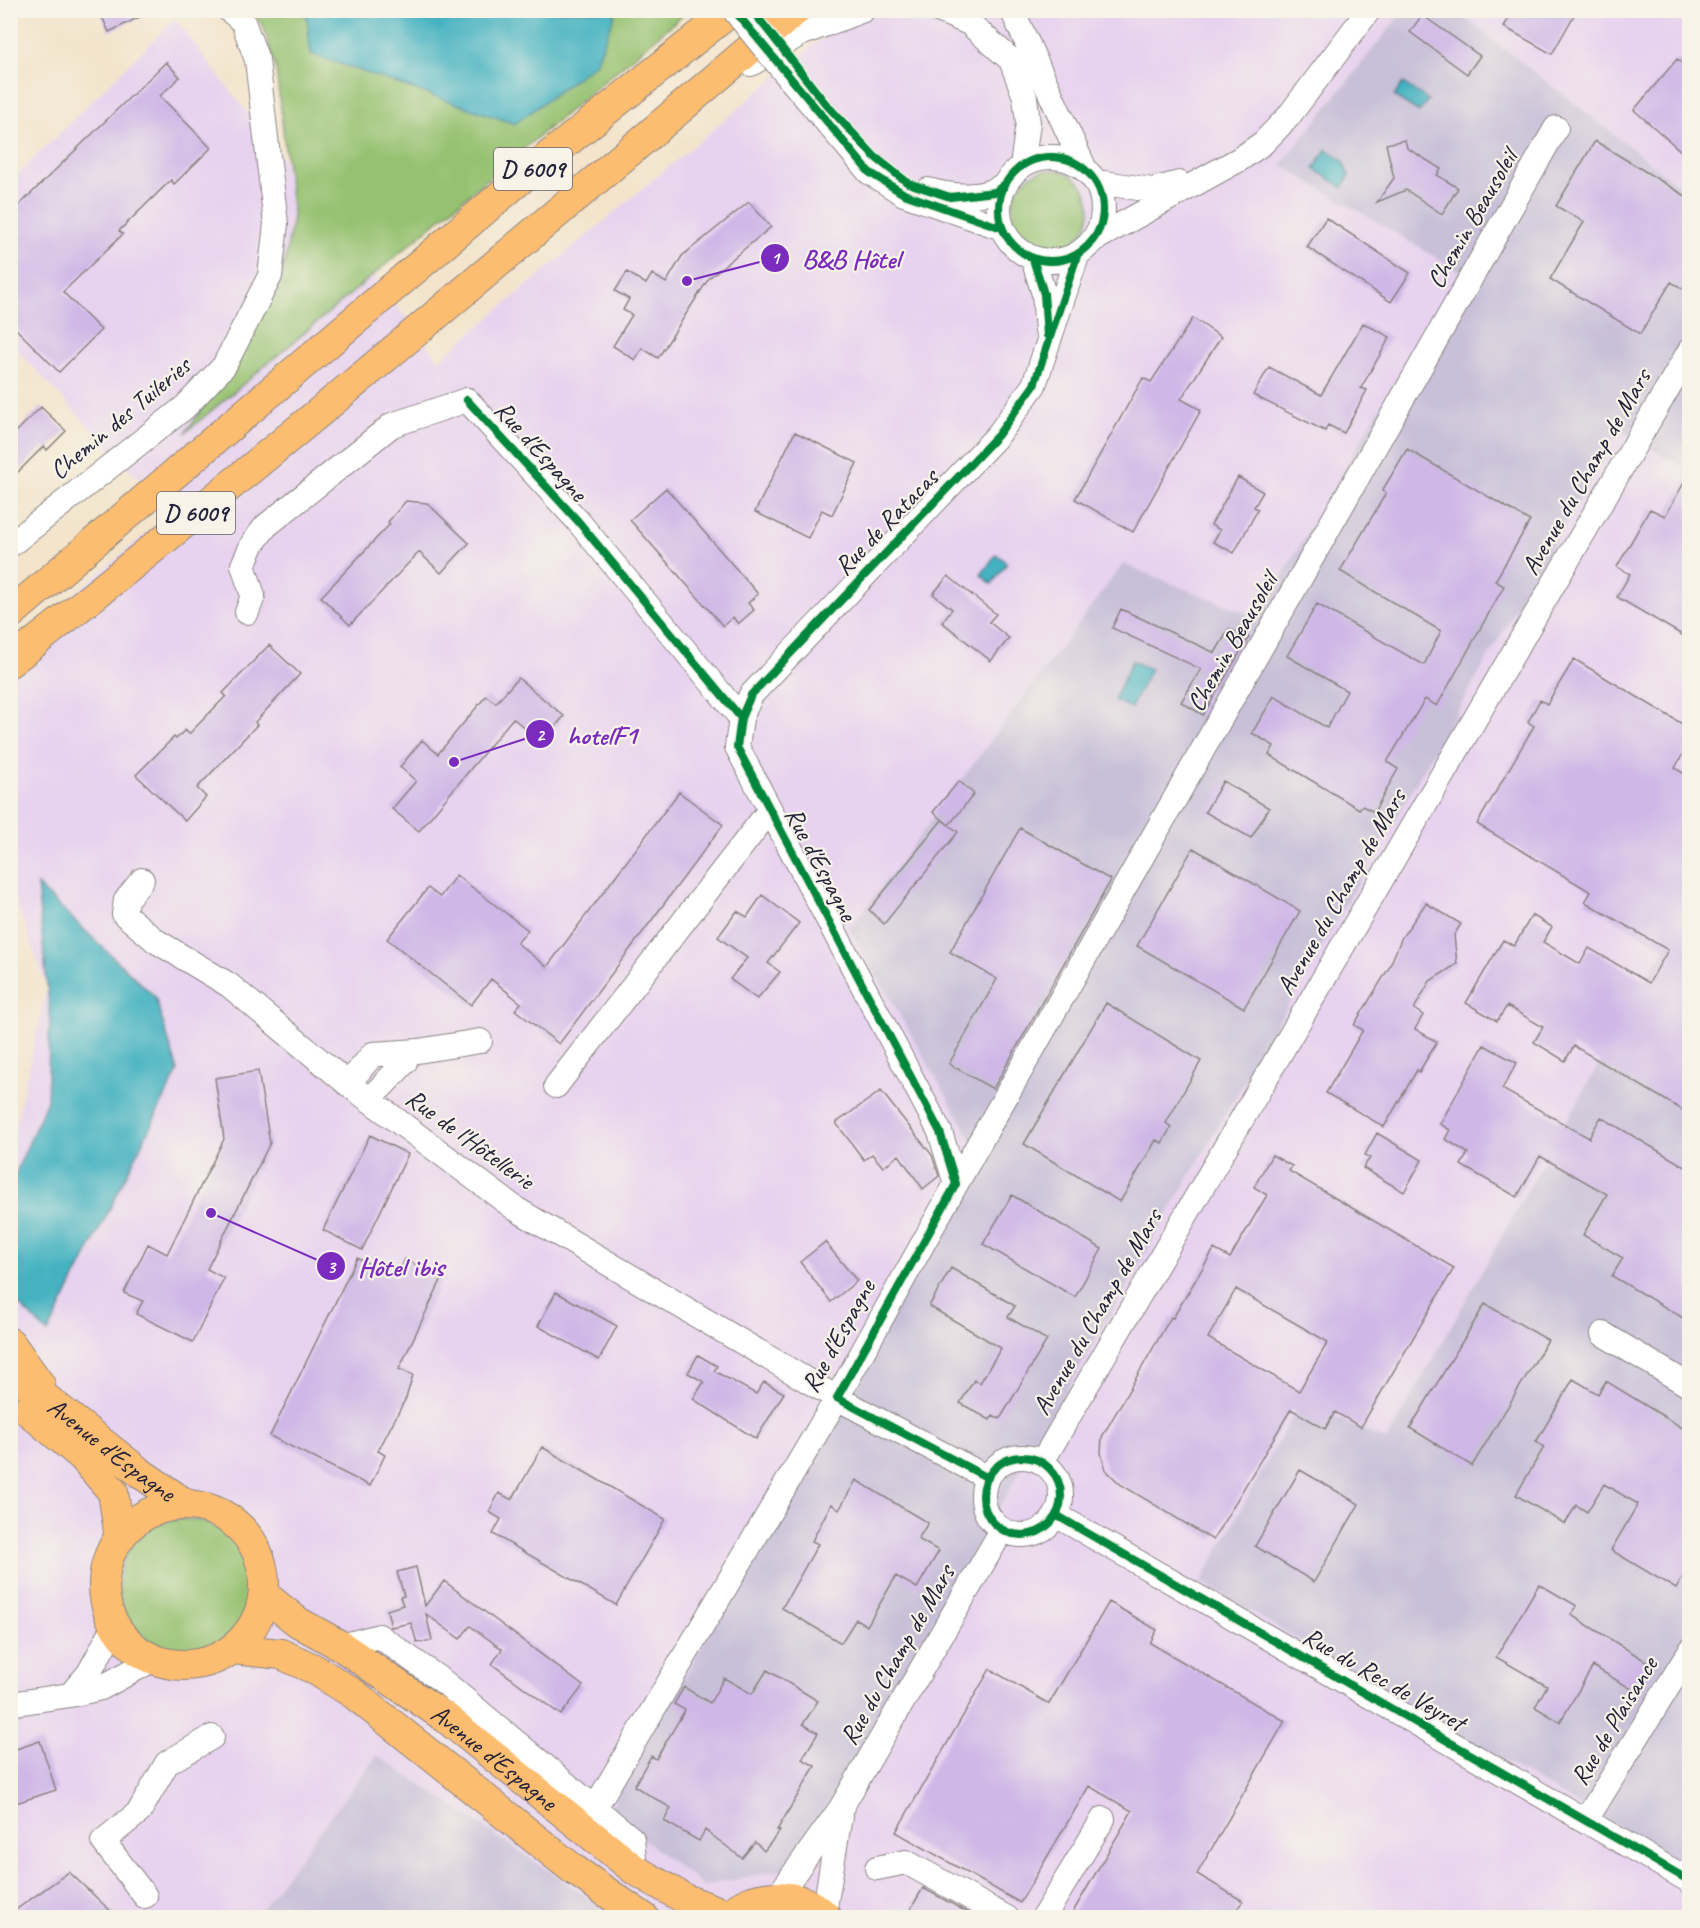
<svg xmlns="http://www.w3.org/2000/svg" width="1700" height="1928" font-family="Caveat,sans-serif">
<style>
.built{fill:#e7d2ef}
.industrial{fill:#c8bfd8}
.green{fill:#95c16f;stroke:#5c7255;stroke-width:1.5}
.water{fill:#44b2c1;stroke:#336a7e;stroke-width:1.5}
.building{fill:#cfb8e7;fill-rule:evenodd}
.lines{fill:none;stroke-linecap:round;stroke-linejoin:round}
.minor-casing{stroke:#8a8383;stroke-width:26}
.major-casing{stroke:#8a8383;stroke-width:32}
.minor{stroke:#fff;stroke-width:24}
.major{stroke:#fcbd6f;stroke-width:30}
.minor-bridge-casing{stroke:#8a8383;stroke-width:26;stroke-linecap:butt}
.minor-bridge{stroke:#fff;stroke-width:24}
.cycleway-casing{stroke:#f7f3e8;stroke-width:11}
.cycleway{stroke:#00873e;stroke-width:8}
.labels{text-anchor:middle;dominant-baseline:central;stroke-width:4.5;stroke-linejoin:round;paint-order:stroke}
.shield{fill:#f7f3e8;stroke:#62616f;stroke-width:1.5}
.shield-label{font-size:24px;font-weight:bold;fill:#22223b}
.street-label{font-size:26px;fill:#22223b;stroke:#f7f3e8}
.leader{fill:none;stroke:#7b2cbf;stroke-width:2}
.callout-dot{fill:#7b2cbf;stroke:#f7f3e8;stroke-width:2}
.mark-label{font-size:18px;text-anchor:middle;font-weight:bold;fill:#fff}
.callout-label{font-size:27px;text-anchor:middle;font-weight:bold;fill:#7b2cbf;stroke:#f7f3e8;stroke-width:4.5;stroke-linejoin:round;paint-order:stroke}
</style>
<rect width="100%" height="100%" fill="#f7f3e8"/>
<filter id="ink" filterUnits="userSpaceOnUse"><feTurbulence type="fractalNoise" baseFrequency=".0167" numOctaves="2"/><feDisplacementMap in="SourceGraphic" scale="12" xChannelSelector="R" yChannelSelector="G"/><feConvolveMatrix kernelMatrix="1 2 1 2 8 2 1 2 1" color-interpolation-filters="sRGB"/></filter>
<filter id="wash" filterUnits="userSpaceOnUse"><feTurbulence type="fractalNoise" baseFrequency=".008" numOctaves="4" result="noise"/><feDisplacementMap in="SourceGraphic" scale="24" xChannelSelector="R" yChannelSelector="G"/><feGaussianBlur stdDeviation="1.35" result="paint"/><feColorMatrix in="noise" values="0 0 0 0 0 0 0 0 0 0 0 0 0 0 0 0 0 1.4 0 .05"/><feComposite in="paint" operator="in"/></filter>
<g filter="url(#wash)">
<rect width="100%" height="100%" fill="#f3e4cb"/>
<path class="built" d="M854,11H1403L1281,165L1459,271L1258,618L979,1152L792,1867L1619,430L1689,471V904L1387,1440L1689,1870V1917H617L377,1755L255,1917H11L10,1149L47,987L11,887V647L171,513L11,344V181L175,19L439,360Z
M1456,11H1689V193Z"/>
<path class="industrial" d="M1403,11H1456L1689,193V471L1619,430L792,1867L704,1886L608,1813L979,1152L850,929L1123,564L1258,618L1459,271L1281,165Z
M1689,904V1870L1201,1582L1300,1402L1387,1440Z
M377,1755L617,1917H255Z"/>
<path class="green" d="M663,10L683,15L185,433L225,377L281,282L293,217L276,69L263,25L248,11Z
M1012 209a39 39 0 1 1 78 0a39 39 0 1 1-78 0Z
M119 1585a66 66 0 1 1 132 0a66 66 0 1 1-132 0Z"/>
<path class="water" d="M612,11L615,14L596,63L515,124L311,54L306,11Z
M1403,83L1428,100L1419,112L1394,96Z
M1326,149L1343,161L1349,176L1343,188L1314,169Z
M996,554L1007,563L992,584L981,575Z
M1132,661L1150,669L1131,708L1114,700Z
M37,885L155,997L178,1071L48,1333L10,1296L11,1184L47,1101L50,1015Z"/>
<g id="blocks">
<path class="building" d="M99,10H154L109,32Z
M1513,10H1577L1552,54L1504,27Z
M1422,15L1480,56L1467,74L1410,32Z
M1677,59L1689,69V158L1634,110Z
M166,62L180,77L160,96L211,148L174,184L171,180L119,231L123,234L63,292L101,330L59,372L10,323V214Z
M1405,140L1407,148L1441,169L1437,175L1458,188L1442,214L1406,190L1377,202L1394,178L1386,144Z
M1595,141L1689,198V292L1671,282L1640,334L1550,279L1584,222L1556,206Z
M749,202L771,227L709,278L658,358L642,348L635,360L613,346L632,315L623,310L629,299L615,291L627,272L646,284L652,274L666,283L682,256Z
M1326,218L1410,273L1391,302L1307,247Z
M1193,318L1221,337L1181,399L1201,410L1133,532L1075,499L1143,378L1151,382Z
M1363,323L1390,337L1361,388L1367,390L1344,433L1328,425L1325,431L1253,395L1269,367L1321,395Z
M41,407L66,431L47,450L44,446L10,480V438Z
M795,432L857,463L832,515L822,510L808,538L755,512Z
M1407,449L1530,521L1495,581L1504,586L1437,706L1425,699L1387,762L1398,769L1374,812L1362,806L1359,809L1269,755L1274,746L1252,733L1274,696L1327,728L1347,691L1287,656L1317,604L1424,665L1441,631L1340,571L1386,493L1382,491Z
M1689,474V639L1617,597L1630,574L1617,567L1650,509L1665,516Z
M1238,477L1263,492L1254,507L1258,509L1234,553L1213,542L1220,530L1211,525Z
M666,488L758,594L748,603L754,610L738,624L733,617L723,626L630,520Z
M406,501L427,503L469,543L441,573L419,552L350,625L321,597L390,524L388,522Z
M948,576L996,614L989,622L1009,638L991,661L942,622L952,609L933,594Z
M1121,609L1215,653L1229,629L1249,637L1203,715L1181,702L1201,669L1112,628Z
M269,645L300,674L255,722L257,725L197,788L206,797L185,821L136,775L174,737L176,739L185,730L189,734L226,696L223,693Z
M1574,659L1689,728V743L1675,768L1689,777V1114L1574,1046L1565,1061L1534,1042L1543,1027L1507,1006L1497,1021L1466,1003L1503,940L1514,946L1532,915L1552,927L1543,942L1580,964L1589,948L1649,983L1668,950L1585,902L1591,892L1477,824L1534,726L1528,722L1540,700L1547,704Z
M518,678L564,716L542,743L513,718L419,831L392,809L416,781L400,767L422,740L438,754L486,696L496,703Z
M959,781L974,794L949,825L933,812Z
M1223,781L1269,808L1251,838L1205,812Z
M679,792L723,825L559,1044L515,1010L521,1003L491,979L471,1005L387,939L428,888L440,897L456,875L528,930L517,943L547,967Z
M942,820L958,832L884,924L869,910Z
M1020,828L1111,880L993,1089L949,1064L997,979L950,952Z
M1193,848L1300,911L1244,1008L1137,946Z
M762,895L799,923L768,963L780,972L757,999L730,979L747,958L718,937L737,911L747,917Z
M1426,903L1461,924L1454,935L1457,964L1430,981L1414,1009L1423,1015L1415,1029L1437,1042L1419,1072L1417,1070L1384,1127L1326,1093L1363,1030L1354,1025L1389,968L1402,937Z
M1106,1003L1201,1061L1166,1123L1171,1127L1162,1143L1156,1140L1120,1202L1024,1144Z
M1484,1045L1517,1063L1502,1089L1589,1138L1601,1117L1689,1169V1306L1683,1318L1612,1276L1623,1258L1583,1235L1607,1194L1540,1156L1517,1197L1461,1165L1468,1153L1445,1139L1450,1130L1440,1124Z
M258,1071L270,1143L207,1269L224,1278L193,1342L136,1314L143,1301L124,1293L148,1244L167,1254L224,1139L215,1078Z
M881,1091L932,1155L939,1176L923,1189L899,1155L883,1167L872,1154L864,1160L836,1123Z
M1377,1133L1422,1160L1404,1192L1363,1168L1370,1158L1365,1155Z
M370,1135L408,1154L362,1250L323,1230Z
M1272,1155L1292,1166L1289,1171L1454,1268L1361,1427L1335,1412L1325,1429L1291,1409L1213,1540L1120,1484L1106,1470L1101,1453L1102,1437L1171,1317L1173,1318L1214,1249L1230,1258L1267,1195L1254,1187ZM1236,1289L1328,1342L1299,1391L1208,1338Z
M1012,1195L1102,1249L1075,1297L983,1244Z
M825,1242L857,1281L831,1302L800,1262Z
M357,1258L397,1277L405,1259L442,1278L399,1369L413,1375L406,1398L378,1451L385,1455L370,1486L270,1436Z
M951,1268L1015,1306L1008,1317L1047,1340L1000,1419L993,1415L990,1420L960,1403L974,1380L980,1383L1001,1348L929,1306Z
M556,1292L617,1326L599,1360L538,1326Z
M1485,1304L1548,1340L1472,1466L1410,1428Z
M698,1355L717,1366L714,1371L756,1394L764,1382L784,1393L756,1439L693,1399L704,1382L688,1373Z
M1573,1379L1598,1394L1606,1381L1689,1432V1566L1676,1589L1611,1550L1638,1504L1604,1484L1587,1512L1576,1505L1565,1524L1516,1495L1544,1447L1536,1442Z
M542,1447L665,1519L616,1605L493,1534L501,1519L489,1512L499,1493L512,1500Z
M1300,1470L1359,1504L1314,1582L1255,1546Z
M856,1480L928,1523L918,1539L939,1551L917,1588L896,1576L867,1626L856,1619L841,1643L782,1608L818,1544L812,1541L831,1504L839,1510Z
M416,1567L425,1606L444,1581L583,1686L561,1715L492,1664L502,1649L470,1626L460,1639L426,1614L432,1640L417,1643L411,1623L391,1627L387,1610L403,1605L400,1597L404,1596L397,1572Z
M1539,1584L1577,1606L1571,1615L1654,1666L1638,1693L1593,1666L1560,1722L1535,1707L1547,1686L1496,1657Z
M1109,1602L1157,1630L1150,1643L1285,1721L1197,1874L1243,1901L1233,1917H1070L1132,1811L1089,1786L1020,1903L896,1832L990,1669L1049,1704Z
M767,1670L818,1701L803,1724L818,1733L802,1759L815,1766L777,1830L780,1831L764,1851L755,1842L742,1858L705,1830L699,1841L664,1821L671,1808L634,1786L651,1756L656,1759L685,1710L674,1704L684,1687L710,1703L724,1678L752,1694Z
M40,1741L56,1790L10,1805V1751Z
M69,1872L117,1917H10V1914Z
M923,1888L976,1917H906Z"/>
</g>
</g>
<g filter="url(#ink)">
<use href="#blocks" fill-opacity="0" stroke="#8a8383" stroke-width="1.5"/>
<g class="lines">
<g class="minor-casing">
<path id="minor" d="M938,10L969,23L1011,60L1025,97L1028,123L1022,166
M1012,10L1084,167
M751,64L800,34L863,10
M790,79L869,172L904,194L1002,228
M999 209a52 52 0 1 1 104 0a52 52 0 1 1-104 0Z
M1097,182L1152,190L1179,183
M928,190C953,197 985,200 1006,183
M1095,239L1240,159L1263,143L1288,117L1369,10
M1033,259L1044,294L1047,330
M10,545L185,407L224,366L270,276L276,224L257,60L243,22L229,10
M247,612L253,596L243,565L253,543L266,526L392,425L467,400L577,520L741,718L737,747L940,1132L956,1184L837,1398L583,1828
M741,718L751,695L998,435L1034,385L1077,256
M142,880L126,900L124,914L156,941L229,985L348,1084L516,1209L837,1398L988,1478
M348,1084L373,1054L418,1051L480,1041
M556,1086L769,811
M369,1100L405,1062
M956,1184L1556,128
M1603,1334L1690,1386
M983 1496a39 39 0 1 1 78 0a39 39 0 1 1-78 0Z
M1042,1462L1690,350
M1056,1515L1690,1881
M341,1646L379,1636L445,1683L632,1839L635,1870
M70,1695L89,1673L115,1625
M10,1704L70,1695L101,1688L154,1659
M1586,1820L1690,1651
M877,1868L906,1862L1007,1918
M145,1896L103,1841L139,1812L167,1763L212,1737
M778,1896L841,1808L1002,1530
M824,1914L840,1816
M1043,1918L1103,1819"/>
</g>
<g class="major-casing">
<g id="major">
<path d="M10,614L524,176L732,10"/>
<path d="M10,662C278,452 537,230 796,10"/>
<path d="M10,1343L40,1385"/>
<path id="s1" d="M10,1370L139,1472L187,1505"/>
<path d="M27,1410L83,1457L113,1492L120,1538"/>
<circle cx="184" cy="1585" r="80"/>
<path id="s2" d="M264,1595L298,1622L341,1646L446,1718L635,1870L685,1899L728,1915"/>
<path d="M232,1649L281,1654L314,1669L354,1694L573,1869L644,1918"/>
<path d="M726,1918C751,1890 802,1890 827,1918"/>
</g>
</g>
<use href="#minor" class="minor"/>
<use href="#major" class="major"/>
<g class="minor-bridge-casing">
<path id="minor-bridge" d="M734,10L790,79"/>
</g>
<use href="#minor-bridge" class="minor-bridge"/>
<g class="cycleway-casing">
<path id="cycleway" d="M734,10L869,172L904,194L1002,228
M752,10L825,103L875,157L908,183L950,197L995,192L1006,183
M999 209a52 52 0 1 1 104 0a52 52 0 1 1-104 0Z
M1033,259L1044,294L1047,335
M467,400L577,520L741,718L737,747L940,1132L956,1184L837,1398L988,1478
M741,718L751,695L998,435L1034,385L1077,256
M983 1496a39 39 0 1 1 78 0a39 39 0 1 1-78 0Z
M1056,1515L1690,1881"/>
</g>
<use href="#cycleway" class="cycleway"/>
</g>
</g>
<g class="labels">
<g class="shield">
<rect x="494" y="148" width="78" height="42" rx="4.5"/>
<rect x="157" y="492" width="78" height="42" rx="4.5"/>
</g>
<g class="shield-label">
<text x="533" y="169">D 6009</text>
<text x="196" y="513">D 6009</text>
</g>
<g class="street-label">
<text transform="translate(1472 219) rotate(-60)">Chemin Beausoleil</text>
<text transform="translate(120 418) rotate(-40)">Chemin des Tuileries</text>
<text transform="translate(541 451) rotate(48)">Rue d'Espagne</text>
<text transform="translate(1586 472) rotate(-60)">Avenue du Champ de Mars</text>
<text transform="translate(886 522) rotate(-46)">Rue de Ratacas</text>
<text transform="translate(1232 642) rotate(-60)">Chemin Beausoleil</text>
<text transform="translate(821 864) rotate(62)">Rue d'Espagne</text>
<text transform="translate(1341 892) rotate(-60)">Avenue du Champ de Mars</text>
<text transform="translate(470 1139) rotate(36)">Rue de l'Hôtellerie</text>
<text transform="translate(1097 1312) rotate(-60)">Avenue du Champ de Mars</text>
<text transform="translate(838 1336) rotate(-61)">Rue d'Espagne</text>
<text stroke="none"><textPath href="#s1" startOffset="129">Avenue d'Espagne</textPath></text>
<text transform="translate(897 1655) rotate(-60)">Rue du Champ de Mars</text>
<text transform="translate(1384 1679) rotate(30)">Rue du Rec de Veyret</text>
<text transform="translate(1614 1721) rotate(-59)">Rue de Plaisance</text>
<text stroke="none"><textPath href="#s2" startOffset="282">Avenue d'Espagne</textPath></text>
</g>
</g>
<path class="leader" d="M687 281L775 258M454 762L540 734M211 1213L331 1266"/>
<g class="callout-dot">
<circle cx="687" cy="281" r="6"/>
<circle cx="454" cy="762" r="6"/>
<circle cx="211" cy="1213" r="6"/>
<circle cx="775" cy="258" r="15"/>
<circle cx="540" cy="734" r="15"/>
<circle cx="331" cy="1266" r="15"/>
</g>
<g class="mark-label">
<text x="775" y="264">1</text>
<text x="540" y="741">2</text>
<text x="331" y="1273">3</text>
</g>
<g class="callout-label">
<text x="851" y="268">B&amp;B Hôtel</text>
<text x="602" y="744">hotelF1</text>
<text x="401" y="1276">Hôtel ibis</text>
</g>
<rect width="1700" height="1928" fill="none" stroke="#f7f3e8" stroke-width="36"/>
</svg>
